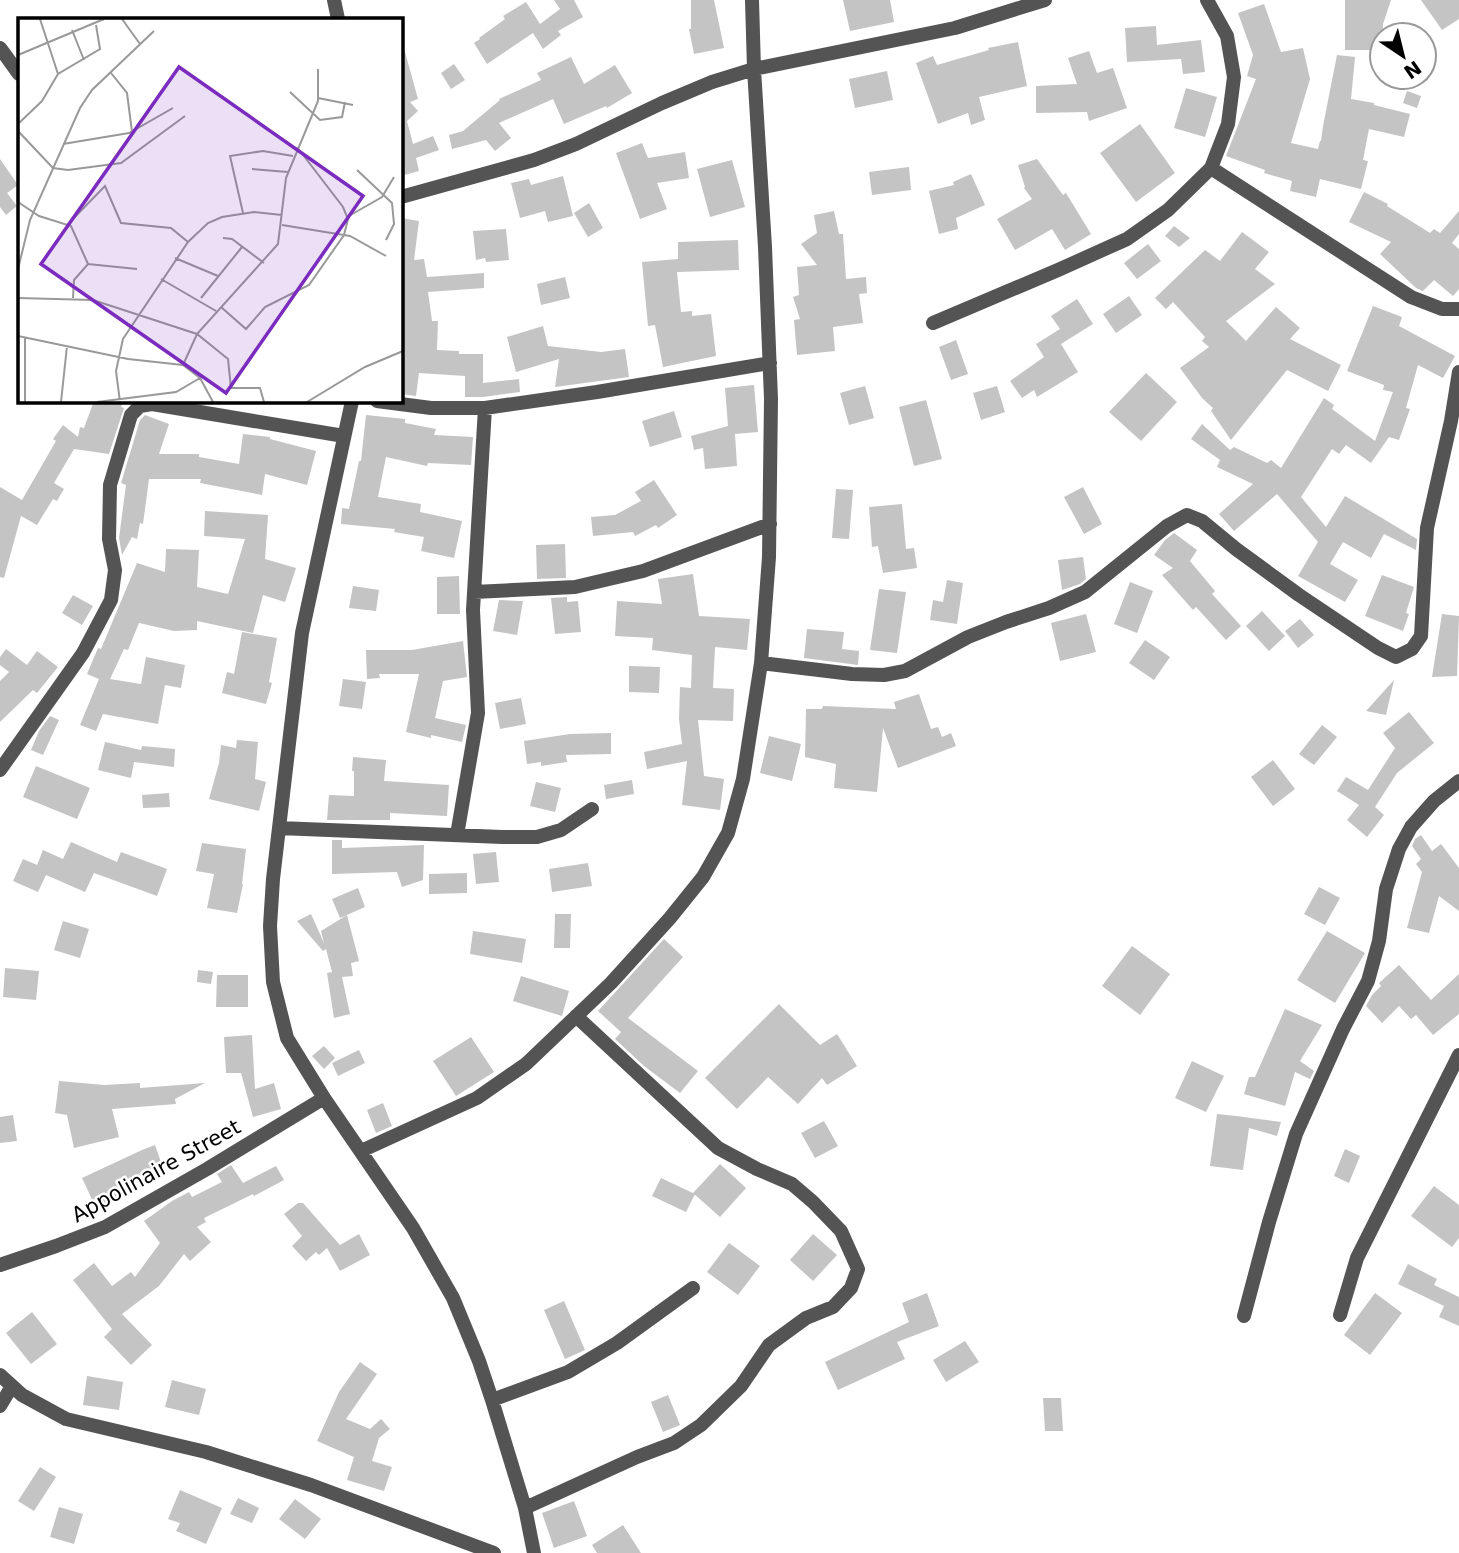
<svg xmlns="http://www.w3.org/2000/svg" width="1459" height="1553" font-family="'DejaVu Sans',sans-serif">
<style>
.building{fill:#c4c4c4}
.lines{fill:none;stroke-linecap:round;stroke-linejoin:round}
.street{stroke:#545454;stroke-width:14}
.labels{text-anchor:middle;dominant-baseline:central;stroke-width:5;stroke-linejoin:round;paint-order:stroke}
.street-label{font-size:21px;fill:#000;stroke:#fff}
.inset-road{fill:none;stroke:#999;stroke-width:2}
.view{fill:#7b2cbf;fill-opacity:0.15;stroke:#7b2cbf;stroke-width:3.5}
.inset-edge{fill:none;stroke:#000;stroke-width:3.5}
</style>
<rect width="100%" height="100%" fill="#fff"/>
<path class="building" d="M554,0H574L583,17L558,31L561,35L543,49L533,33L487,64L474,43L480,39L479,38L505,19L503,16L526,2L540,24L560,9Z
M691,0H714L724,48L694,54L689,29H691Z
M843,0H890L894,22L850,31Z
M1345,0H1391L1383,24L1382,50H1345Z
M1421,0H1459V19L1442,30Z
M1264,4L1281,52L1303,48L1310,79L1291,143L1318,149L1320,141H1321L1323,126L1337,55L1355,57L1351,99L1374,103V105L1410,114L1404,137L1369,129L1363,160L1368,161L1361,189L1320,179L1316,197L1290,191L1292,181L1264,173L1265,170L1226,156L1256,79L1247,76L1253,55L1238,13Z
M1156,26L1157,45L1201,40L1205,72L1183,74L1181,59L1127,62L1125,28Z
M1018,42L1027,86L979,97L985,120L971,125L968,113L938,124L916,63L933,56L937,65L989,50L988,48Z
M1089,51L1097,73L1113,68L1127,108L1089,121L1087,112L1036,113V86L1077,84L1068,58Z
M405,52L418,99L410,102L418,111L407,121L413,144L433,136L439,150L416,158L419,171L401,176V53Z
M571,57L584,84L615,65L632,93L607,108L606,106L564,124L553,99L499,123L511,138L495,151L486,140L452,149L449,135L463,131L500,100L499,99L541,80L537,73Z
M454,64L465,80L451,89L441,73Z
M887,71L893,100L855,108L849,79Z
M1186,88L1217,97L1205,137L1174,128Z
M1407,91L1421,96L1417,108L1403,103Z
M1140,124L1175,173L1136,202L1100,153Z
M642,143L648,158L685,152L689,178L657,183L667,209L640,219L616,153Z
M0,159L18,185L7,193L17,206L6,215L0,207Z
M1037,159L1063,195L1066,193L1091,234L1065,250L1052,229L1015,250L997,219L1032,199L1024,188L1025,187L1018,165Z
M732,160L745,207L710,217L697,169Z
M909,167L911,190L872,195L869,172Z
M971,174L985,205L956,218L958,229L939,234L929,191L954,185L953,182Z
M563,176L573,216L548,222L545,211L520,218L511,183L529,179L531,185Z
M1364,192L1388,204L1387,206L1430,233L1434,229L1440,233L1459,211V234L1452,243L1459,249V289L1453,296L1434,280L1423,291L1416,288L1380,254L1391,242L1349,222Z
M589,203L603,228L588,237L574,213Z
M834,211L839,234H843L846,279L866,277L867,293L859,294L863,323L833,327L835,351L797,355L794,320L800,319L793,297L799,295L797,267L817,265L801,244L817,233L814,215Z
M401,218L419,221L414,260L424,259L427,277L484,273V288L428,292L432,321H438L437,350L459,351V354H483V383L519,379L520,392L483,397H465V376L419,373L416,396L401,394Z
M1174,226L1190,238L1179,247L1165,236Z
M506,229L509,260L486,262L485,258L476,260L473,231Z
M1242,232L1269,252L1255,269L1275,284L1226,321L1246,341L1276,307L1300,328L1290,339L1341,365L1328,391L1287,370L1231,440L1211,411L1213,408L1202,398L1180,368L1209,347L1202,341L1205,337L1173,302L1166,309L1155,298L1205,250L1220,261Z
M738,240L739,270L677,272L681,312L692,311V316L711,314L716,356L663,367L655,325L648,326L642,262L678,259V242Z
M1148,244L1161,261L1137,279L1124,263Z
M565,277L570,298L541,305L537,284Z
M1129,296L1142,315L1116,333L1103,314Z
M1077,299L1093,324L1061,344L1078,372L1037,397L1034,390L1022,398L1010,381L1044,357L1036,344L1060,329L1051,316Z
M1373,306L1402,317L1399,326L1455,356L1443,378L1418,365L1406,408L1410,409L1399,440L1389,437L1371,463L1346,445L1339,454L1332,449L1301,497L1326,527L1345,496L1417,539L1416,550L1384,534L1371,558L1343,542L1330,564L1358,580L1345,602L1298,576L1318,542L1277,494L1234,531L1219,514L1253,484L1217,467L1220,460L1191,439L1202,424L1230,450L1234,447L1267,463L1271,460L1281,468L1324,398L1334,405L1332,409L1375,441L1393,392L1383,390L1384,385L1347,371Z
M543,326L548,346L601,352L625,349L629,377L555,387L559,359L516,372L507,337Z
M956,340L968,374L951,380L939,347Z
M1146,373L1177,402L1141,441L1109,412Z
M754,385L758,432L735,434L737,466L705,469L703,448L694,450L691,436L728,426L725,388Z
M865,386L874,418L849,425L840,393Z
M997,386L1005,412L981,420L973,393Z
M926,400L942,459L914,466L899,407Z
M94,401H123L121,407L124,408L109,454L74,449L54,483L64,489L57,501L53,499L37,525L21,516L4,578L0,577V487L22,500L56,441L53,439L63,425L78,437L80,427L84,428Z
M674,411L682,437L650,447L642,421Z
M145,415L169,424L159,454H199V457L239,464L243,434L270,437V439L316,451L307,485L265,474L262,495L200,483L201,479H149L143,524L140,523L137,539L132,537L122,555L119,538L126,485L121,483L140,420Z
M366,415L405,419V423L436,429L434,435L473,437L471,465L428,463L427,466L386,457L378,497L421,504L420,512L462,521L454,558L421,551L424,537L394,532L395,529L341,524L342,508L349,509L359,461H361Z
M654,480L677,515L658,528L656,525L635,536L633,532L593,536L591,517L615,515L641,501L635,492Z
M1083,487L1102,524L1084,534L1064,497Z
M836,489L853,490L849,539L832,538Z
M902,504L906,549L914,548L917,568L883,573L878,546L872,547L869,507Z
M205,511L268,515L265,559L296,568L285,602L263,595L253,633L197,621V630L174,631L139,623L128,650L124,649L110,679L141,684L146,657L185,665L181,688L165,685L158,724L103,714L96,731L80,725L99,679L87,674L98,648L101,649L137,563L165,572L166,549L199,550L197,587L228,594L245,539L204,536Z
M1174,533L1197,550L1190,561L1215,591L1212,594L1241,626L1226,640L1196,607L1193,610L1162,575L1173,568L1154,555L1165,540Z
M565,544L566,578L537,579L536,545Z
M1083,557L1086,579L1080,584L1062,590L1058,560Z
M693,574L699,616L750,619L747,650L715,647L713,688L734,689L733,721L698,720L704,776L724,779L720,810L682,805L687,761L647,769L644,752L682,744L679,719L680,687L691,688L692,655L652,650L653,638L615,636L617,601L662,604L658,579Z
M1382,575L1414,587L1406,613L1409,614L1403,631L1365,616Z
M459,576L460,614H437V577Z
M947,580L963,583L957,624L930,620L933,600L943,602Z
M1130,582L1153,591L1137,633L1114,624Z
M353,586L379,590L376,611L349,608Z
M879,589L906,592L897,653L870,650Z
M73,595L93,606L82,625L62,613Z
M567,597V602L578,601L581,632L555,634L551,598Z
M499,600L523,601L517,635L493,631Z
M1262,611L1285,636L1269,651L1246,626Z
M1086,614L1096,652L1060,661L1051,623Z
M1442,614L1459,616L1457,676L1432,677Z
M1300,619L1314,635L1298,648L1285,631Z
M807,629L844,632L842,649L859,651L858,665L804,658Z
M242,632L277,638L269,682L272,683L266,704L222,693L227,672L234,674Z
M1145,640L1170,657L1154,680L1129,663Z
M463,641L467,677L443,681L435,718L466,725L462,742L431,735V738L406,732L419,674H379L380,678L367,679L366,650H412Z
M6,649L27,665L37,651L58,667L37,693L33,690L0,722V681L9,672L0,665V657Z
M629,666L660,667L659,693L629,692Z
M343,679L366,682L362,709L339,706Z
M1394,680L1386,715L1366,711Z
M919,694L931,729L938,727L942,737L951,733L956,746L898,768L883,728L877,792L834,788L836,764L805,757L806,709H822L823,706L896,709L894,702Z
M521,698L526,724L500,729L495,703Z
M1409,712L1434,743L1397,773L1375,807L1384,815L1367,837L1347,820L1359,805L1337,791L1346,777L1368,790L1395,748L1383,733Z
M50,716L59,720L43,755L31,750L39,731Z
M1322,725L1337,737L1314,765L1299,754Z
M611,733V754L566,755L567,762L541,766V762L527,764L524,741L570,734Z
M769,736L801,744L792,781L760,773Z
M237,740L258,742L255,779L266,782L259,811L209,799L219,763L221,745L236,748Z
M105,742L141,750L142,746L175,749L174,767L134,762L131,778L98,770Z
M353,757L386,760L384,781L449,785L447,816L390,813V820H327L329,795L354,796V771H352Z
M1273,760L1295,789L1273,806L1251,777Z
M36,766L90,788L77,819L23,797Z
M632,780L634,794L606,799L604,785Z
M536,782L561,788L555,812L530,806Z
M169,793L170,807L143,808L142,795Z
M1421,835L1432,851L1441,844L1459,868V911L1439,896L1429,933L1407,928L1422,872L1416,864L1421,859L1412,846L1415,839Z
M332,840H342V848L424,845L423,880L402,887L397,872L332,874Z
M71,842L117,862L121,852L167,869L157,896L94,873L85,892L46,875L38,892L13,881L23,859L37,865L43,850L63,859Z
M202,843L246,849L242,884H243L237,913L207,908L214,874L196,871Z
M496,852L499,882L476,884L473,854Z
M588,863L592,886L552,892L549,869Z
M467,873V893L429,894V874Z
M1319,887L1340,898L1325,925L1304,914Z
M358,888L365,907L340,918L332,899Z
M311,914L324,943L321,931L347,915L359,961L351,963L353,976L342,977L350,1014L334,1018L327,973L332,972L326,949L323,951L297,921Z
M555,914H571L570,948H554Z
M63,921L89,929L80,958L54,950Z
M473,931L526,939L522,963L470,954Z
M1327,931L1365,953L1335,1003L1297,980Z
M664,939L683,957L628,1018L698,1071L680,1093L644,1066L615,1039L621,1032L598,1011Z
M1132,946L1170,974L1140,1015L1102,986Z
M1399,965L1431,1000L1459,974V1014L1433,1035L1416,1015L1411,1019L1399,1006L1382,1023L1366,1006L1372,995L1381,986L1379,983Z
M5,968L39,971L36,1000L3,997Z
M198,970L213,972L211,984L197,982Z
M217,975H248V1007H216Z
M521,976L569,991L562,1016L513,1001Z
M779,1004L820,1045L837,1034L857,1066L827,1085L822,1078L798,1104L768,1077L737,1109L705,1078Z
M1285,1009L1322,1025L1300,1061L1314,1071L1310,1079L1295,1072L1285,1106L1244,1094L1249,1077H1255Z
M252,1035L255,1089L274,1083L281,1109L253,1117L241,1073H226L224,1037Z
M471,1037L494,1072L456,1096L433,1061Z
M324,1046L335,1058L324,1069L312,1056Z
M359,1050L365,1063L338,1076L332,1063Z
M1192,1061L1224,1076L1206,1112L1175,1098Z
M59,1081L104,1085L140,1083V1088L205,1083L175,1099L176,1104L112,1109L119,1137L74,1148L67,1115L55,1113Z
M383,1103L392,1126L376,1133L367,1110Z
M1217,1114L1236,1116L1281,1122L1277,1136L1249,1128L1243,1170L1210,1166Z
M13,1115L17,1141L0,1143V1117Z
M824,1121L838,1146L815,1158L801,1133Z
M155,1145L163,1168L127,1181L132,1191L96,1208L82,1178L142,1150Z
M1345,1149L1360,1156L1349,1183L1334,1176Z
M720,1164L746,1188L720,1217L693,1193Z
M231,1165L243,1183L276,1166L284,1180L254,1196L253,1194L204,1218L206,1222L197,1227L211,1242L190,1261L184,1254L159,1286L122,1314L152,1345L131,1365L104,1337L112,1329L73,1280L94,1263L112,1286L131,1272L135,1277L160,1243L144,1221L172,1201L189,1192L192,1197L222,1182L217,1174Z
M661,1178L695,1194L686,1212L652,1196Z
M1434,1186L1459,1205V1238L1452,1247L1411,1216Z
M298,1203H303L340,1245L359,1234L370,1255L340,1271L327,1248L319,1255L316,1252L306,1261L292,1246L302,1236L284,1214Z
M813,1234L837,1255L813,1281L790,1260Z
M729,1243L760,1266L738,1295L707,1272Z
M1408,1264L1437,1279L1434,1285L1459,1297V1326L1439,1317L1444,1306L1398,1284Z
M927,1293L939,1326L897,1342L905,1359L838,1390L825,1362L909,1322L902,1303Z
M1375,1293L1402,1313L1370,1355L1344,1335Z
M564,1301L585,1350L565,1359L544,1310Z
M32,1312L57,1344L31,1364L6,1333Z
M965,1341L979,1362L946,1382L933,1360Z
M360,1362L377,1374L346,1419L370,1429L381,1419L390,1429L379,1438L372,1461L392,1467L384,1491L347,1480L354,1457L317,1441L339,1392Z
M87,1376L123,1382L119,1410L83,1405Z
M172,1380L206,1389L199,1415L165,1407Z
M668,1395L680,1425L663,1432L651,1402Z
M1043,1398H1061L1063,1431H1045Z
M40,1467L56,1477L34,1511L18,1501Z
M180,1490L222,1508L206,1544L176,1531L180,1523L168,1519Z
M238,1498L259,1508L252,1523L230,1514Z
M295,1499L321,1519L305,1539L279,1519Z
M574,1501L587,1536L554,1548L542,1513Z
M59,1507L83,1514L74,1544L50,1537Z
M623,1525L641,1553H597L592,1545Z"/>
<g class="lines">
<path class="street" d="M334,0L338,19
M0,48L19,74
M1211,168L1411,297L1442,309H1459
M401,197L534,160L576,144L662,103L712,82L754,69L955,28L1045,0
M933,323L1058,270L1127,239L1168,210L1211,168L1228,124L1234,77L1227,36L1207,0
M352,401L302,633L273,879L270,926L273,982L287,1038L324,1098L413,1228L453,1298L479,1361L492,1400L525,1508L534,1553
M377,401L431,408H485L597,392L770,363
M474,592L575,587L643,571L770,524
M761,663L852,674L884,675L905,671L968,637L1006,622L1049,608L1085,592L1167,526L1187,515L1202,521L1236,549L1299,595L1378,648L1396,657L1412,649L1421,636L1427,528L1451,421L1459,372
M0,770L83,653L111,600L115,570L109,539L110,485L131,415L140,406L152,404L344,436
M279,828L502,837H537L561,830L592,809
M457,835L478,713L473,610L485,408
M361,1151L477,1098L526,1064L611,983L670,918L703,877L728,833L743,779L761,663L769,557L771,399L765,247L754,69L752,0
M0,1265L56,1246L105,1227L207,1169L324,1098
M1340,1315L1357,1258L1459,1055
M1244,1316L1269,1222L1296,1134L1343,1029L1368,981L1379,941L1386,889L1399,849L1411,827L1434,801L1459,781
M0,1375L22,1395L66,1419L206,1452L311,1485L494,1553
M492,1400L568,1372L617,1343L693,1288
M0,1406L12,1386
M525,1508L637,1457L674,1443L701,1425L741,1386L769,1345L806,1318L833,1307L851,1288L858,1269L841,1231L813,1202L792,1184L757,1169L718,1148L576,1016"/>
</g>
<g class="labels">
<g class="street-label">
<text transform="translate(156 1171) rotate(-29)">Appolinaire Street</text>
</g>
</g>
<g transform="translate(18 18)">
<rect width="385" height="385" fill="#fff"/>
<path class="inset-road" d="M22,1L40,56M104,1L122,26M54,12L66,42M0,37L86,1M93,55L109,75L114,114M272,74L302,102L324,99L327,84M300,80L335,87M0,106L24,83L40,56L82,31L78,7M0,113L35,150L50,152L103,145L167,98M45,126L111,115L155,90M234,151L270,154M339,152L374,185L376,206L368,222M0,184L21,198L53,208L70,246M225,195L212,138L245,133L275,138M329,199L364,179L376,159M50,206L87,168L103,205L153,210L170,224M264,207L332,218L368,238M205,220L214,221L246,245M157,240L200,258M0,251L12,202L62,90L74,72L136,13M143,261L198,293M0,280L75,282L179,316L210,341L213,370H242L246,384M55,280L56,262L70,246L119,251M183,280L224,229M203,289L228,311L247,289L291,267L326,217L330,201L325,189L279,129M0,318L110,341L165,347L182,360L195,384M165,347L179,316L260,226L268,160L300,83V51M7,384V319M43,384L49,328M79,384L158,374L182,360M102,384L98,353L105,321L170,224L190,205L204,199L236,194L264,197M289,384L347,349L385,333"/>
<path class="view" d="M161,49L345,178L208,375L23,246Z"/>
<rect width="385" height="385" class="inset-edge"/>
</g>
<g transform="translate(1403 56) rotate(145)"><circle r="33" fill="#ffffff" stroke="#999999" stroke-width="2"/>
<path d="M0-5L12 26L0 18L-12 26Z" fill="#000000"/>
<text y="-10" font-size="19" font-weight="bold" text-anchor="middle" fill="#000000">N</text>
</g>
</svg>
